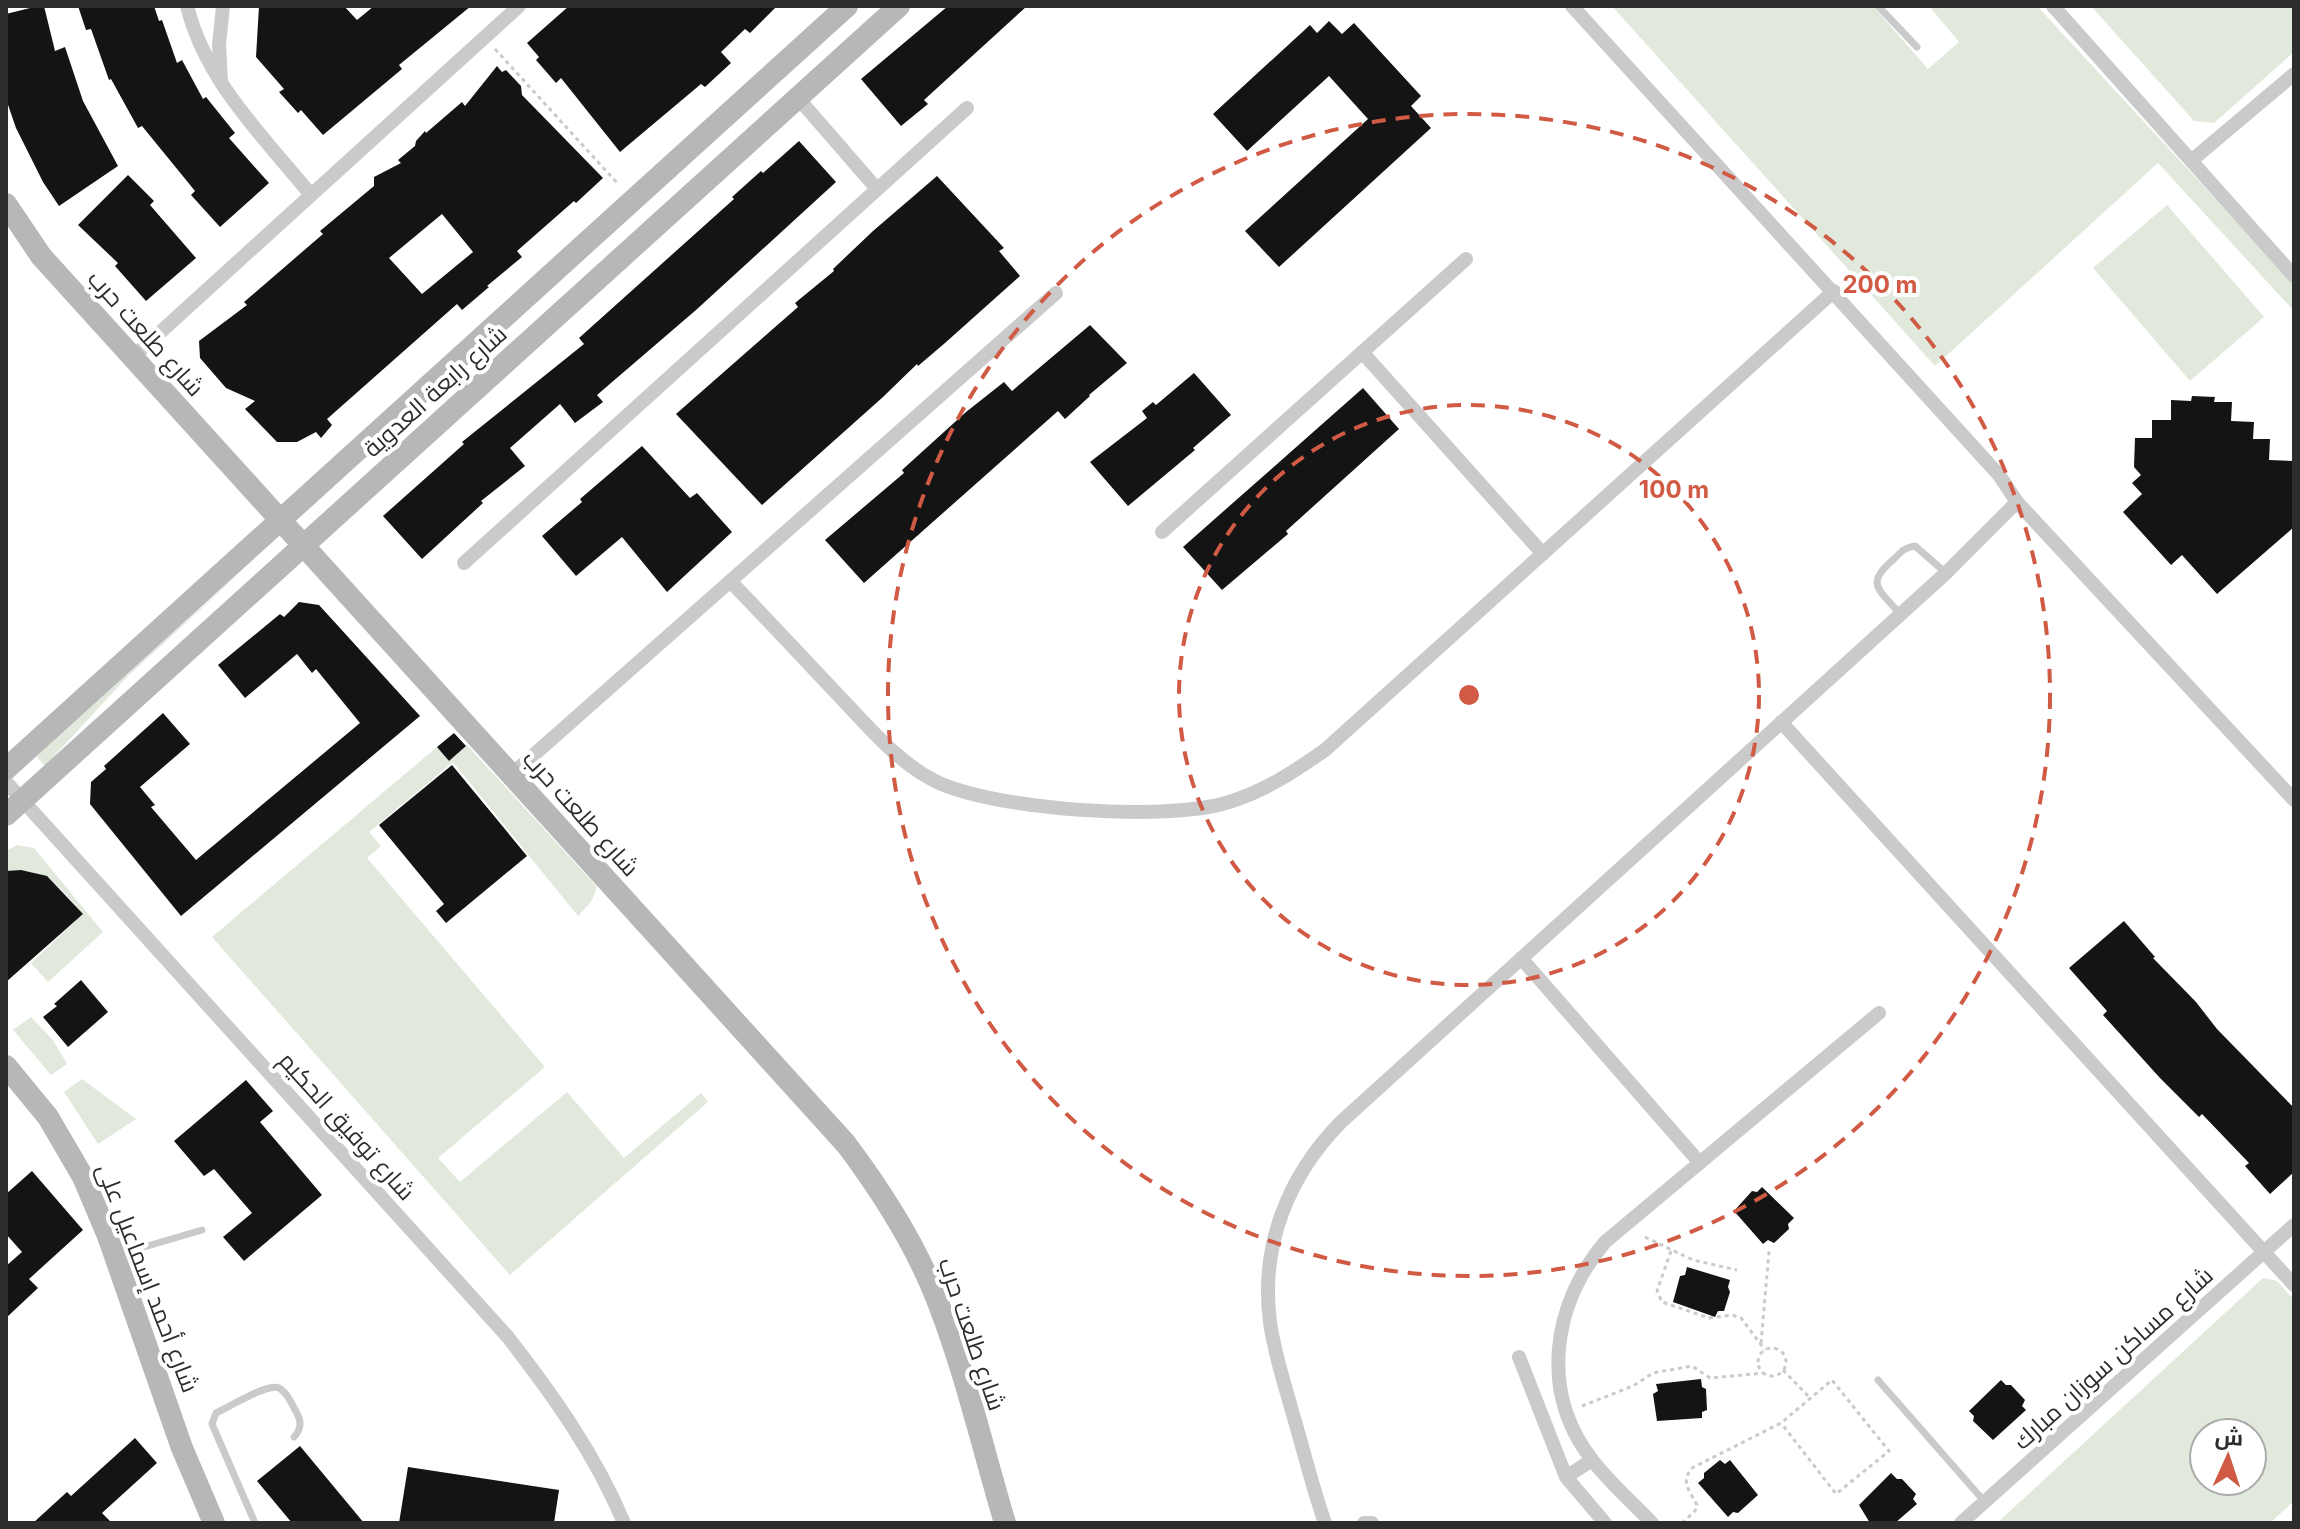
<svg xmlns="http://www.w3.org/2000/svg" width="2300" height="1529" font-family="Inter,Cairo,sans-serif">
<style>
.green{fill:#e0e9dc;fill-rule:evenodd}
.building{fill:#141414;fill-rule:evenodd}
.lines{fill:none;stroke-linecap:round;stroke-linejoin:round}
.path{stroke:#cacaca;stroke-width:3;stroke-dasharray:4 4;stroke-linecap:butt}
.lane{stroke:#cacaca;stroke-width:7}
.street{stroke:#cacaca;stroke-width:14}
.secondary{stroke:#b7b7b7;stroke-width:22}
.ring{fill:none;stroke:#d05a44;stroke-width:4;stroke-dasharray:14 10}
.labels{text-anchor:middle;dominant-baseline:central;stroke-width:8;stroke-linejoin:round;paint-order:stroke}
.street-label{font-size:24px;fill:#2d2d2d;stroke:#fff}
.centre{fill:#d05a44;stroke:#fff;stroke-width:4}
.ring-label{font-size:24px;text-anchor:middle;font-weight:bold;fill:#d05a44;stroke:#fff;stroke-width:8;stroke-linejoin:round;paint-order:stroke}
</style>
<rect width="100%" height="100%" fill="#fff"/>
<path class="green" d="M1612,6H1873L1928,69L1959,42L1929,6H2037L2294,284V311L2158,163L1935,366Z
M2091,6H2294V52L2214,123L2194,121Z
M2167,205L2264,317L2190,381L2093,268Z
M246,568L129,675L45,766L35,755Z
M467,745L597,887L591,902L578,916L453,762L369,832L381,846L367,858L545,1067L438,1158L460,1182L567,1092L624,1158L701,1093L708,1102L510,1275L212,937L437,747L449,761Z
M17,845L34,848L103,932L48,982L31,963L83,914C58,885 47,868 6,871V851Z
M31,1017L53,1040L67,1064L51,1075L13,1030Z
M82,1079L136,1119L98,1144L64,1092Z
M2263,1278L2277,1281L2294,1300V1501L2270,1523H1997ZM2204,1433H2252V1481H2204Z"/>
<path class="building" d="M38,6H44L55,51L65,47L83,101L118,166L59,206L43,182L16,128L6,99V14Z
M78,6H154L159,21L162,20L177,63L182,60L203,99L206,97L235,133L229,138L269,183L220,227L191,195L195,191L142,126L138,128L111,79L109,80L91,29L86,30Z
M259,6H344L357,20L374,6H471L399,65L402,69L323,135L301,110L298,113L279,92L284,89L256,57Z
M569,6H777L750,33L745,29L721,52L731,63L705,87L701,84L620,152L561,78L556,83L536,60L539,57L527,43Z
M948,6H1027L924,100L928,104L901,126L861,79Z
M1329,21L1342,34L1354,23L1421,96L1411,106L1431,128L1279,267L1245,231L1368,119L1329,76L1247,151L1213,114L1310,25L1317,33Z
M497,66L502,72L506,70L521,86L522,95L603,178L576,203L574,201L517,251L522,257L487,286L489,287L462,310L457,304L327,419L332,425L321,438L316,432L297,442H277L245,409L255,401L226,388L200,358L199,341L247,305L244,302L323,234L320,231L374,186V177L401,163L398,160L415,146L416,141L425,131L426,133L462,102L465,106ZM442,214L473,252L422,294L389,258Z
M799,141L836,182L696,310L597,395L603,402L575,423L560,404L510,448L525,466L481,501L483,503L422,559L383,516L464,444L462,442L584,344L579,338L734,199L732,197L761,171L763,173Z
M128,175L154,201L150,205L196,258L146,301L115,266L118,263L78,225Z
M937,176L1004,248L999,251L1020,276L945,343L918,366L917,364L883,397L762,505L676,414L798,307L795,303L834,271L833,269L873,231Z
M1090,325L1127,363L1089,395L1090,396L1065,419L1058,411L864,583L825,540L904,473L902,470L966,412L1004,382L1012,391Z
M1194,373L1231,415L1193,448L1195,450L1128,506L1090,462L1147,418L1142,411L1153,402L1156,405Z
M1363,388L1399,429L1286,531L1288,534L1222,590L1183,547Z
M2192,396L2215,397L2214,402H2232L2231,421L2254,422L2253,439H2270L2269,460L2294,461V527L2217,594L2182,555L2171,565L2123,512L2142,494L2132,483L2141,475L2134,467L2135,438H2152V420H2171V400L2191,401Z
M642,446L690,498L697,493L732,532L667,592L622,537L576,576L542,536L582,502L580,499Z
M299,602L319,605L420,716L181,916L90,804L91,782L106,769L104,766L163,713L190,744L140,787L155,805L151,807L196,860L360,723L316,669L312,673L297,654L245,698L218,665L280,614L284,617Z
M454,733L466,746L449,761L437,747Z
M452,765L527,856L446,923L436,911L444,904L379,825Z
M21,870L47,876L83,914L6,982V871Z
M2124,921L2155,957L2153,958L2196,1002L2217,1029L2294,1108V1172L2270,1194L2245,1166L2249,1163L2202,1114L2199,1117L2160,1078L2103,1015L2107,1011L2069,968Z
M81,980L108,1012L68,1047L43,1017L57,1006L54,1004Z
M246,1080L273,1111L260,1122L322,1195L244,1261L223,1237L252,1213L214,1169L204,1176L174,1141Z
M32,1171L83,1230L29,1279L38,1288L6,1318V1266L22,1252L6,1234V1194Z
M1762,1187L1794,1218L1788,1224L1789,1229L1774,1243L1768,1240L1763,1244L1734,1211L1752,1191L1757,1192Z
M1687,1267L1730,1280L1728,1287L1730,1292L1724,1311H1718L1715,1317L1673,1302L1680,1276L1685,1275Z
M1701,1379L1702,1387L1706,1389L1707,1410L1702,1412V1418L1657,1421L1653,1394L1658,1391L1656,1384Z
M2001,1380L2006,1385H2011L2025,1400L2022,1406L2026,1410L1993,1440L1973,1421L1974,1416L1969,1411Z
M135,1438L157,1463L102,1513L112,1523H33L67,1492L71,1496Z
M300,1446L364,1523H292L257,1481Z
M1720,1460L1725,1464L1730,1460L1758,1495L1738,1513L1733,1512L1728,1517L1698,1483L1704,1478V1473Z
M408,1467L559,1490L554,1523H399Z
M1891,1473L1897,1479H1902L1916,1494L1913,1499L1917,1504L1895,1523H1870L1859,1505Z"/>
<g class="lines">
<path class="path" d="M495,49L619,185
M1645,1237L1693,1260L1737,1270
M1671,1251L1657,1291L1662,1302L1709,1318L1732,1315L1741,1318L1765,1350
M1761,1343L1769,1251
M1758 1362a14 14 0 1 1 28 0a14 14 0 1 1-28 0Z
M1783,1370L1810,1398
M1582,1406L1633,1386L1653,1373L1692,1366L1710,1378L1764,1373
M1682,1523L1695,1511L1697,1505C1690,1491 1680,1482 1692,1468L1781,1423L1832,1380L1889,1451L1836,1494L1781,1423"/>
<path class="lane" d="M1878,6L1917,47
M1900,614C1879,589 1864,584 1894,559C1901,552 1905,547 1915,546L1946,573
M117,1255L202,1230
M1878,1380L1984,1501
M255,1523L212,1424L216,1413C229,1407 267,1383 279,1388C287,1392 291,1402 294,1408C301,1419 303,1427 294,1437"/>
<path class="street" d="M187,6C206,82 263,136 311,195
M2053,6L2294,276
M221,82L219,45L223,6
M798,98L877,189
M2191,161L2294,74
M1362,352L1543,554
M133,357L519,6
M2017,502L2294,800
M1162,532L1466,259
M464,563L967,108
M730,581C767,619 803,658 839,696C868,726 897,762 935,781C993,810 1167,822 1229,802C1265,791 1295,771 1325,750L1834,291
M1781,722L2294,1285
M511,775L1056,293
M6,782L507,1336C553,1395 595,1454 624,1523
M1521,958L1700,1163
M1519,1357L1566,1477L1605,1523
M1566,1477L1592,1460
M1325,1523C1312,1486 1303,1448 1292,1411C1284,1382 1274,1352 1270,1322C1260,1246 1288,1176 1341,1122L1946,573L2017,502L1999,475L1572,6
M1364,1523H1372
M1652,1523C1633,1503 1610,1483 1593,1461C1539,1393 1552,1305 1605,1242L1879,1013
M1961,1523L2294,1225"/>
<path class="secondary" d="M6,204L41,256L846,1144C879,1188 909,1234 931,1285C962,1358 982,1446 1005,1523
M6,769L847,6
M6,815L899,6
M6,1066L48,1117L83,1177L108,1236L182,1448L214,1523"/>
</g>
<g class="ring">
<circle cx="1469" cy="695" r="290"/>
<circle cx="1469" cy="695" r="581"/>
</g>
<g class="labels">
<g class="street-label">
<text transform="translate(146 333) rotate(48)">شارع طلعت حرب</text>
<text transform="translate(435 391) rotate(-42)">شارع رابعة العدوية</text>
<text transform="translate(581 813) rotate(48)">شارع طلعت حرب</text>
<text transform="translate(347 1126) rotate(48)">شارع توفيق الحكيم</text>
<text transform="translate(148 1278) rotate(69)">شارع أحمد إسماعيل على</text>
<text transform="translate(972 1334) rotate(71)">شارع طلعت حرب</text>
<text transform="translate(2113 1358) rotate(-42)">شارع مساكن سوزان مبارك</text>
</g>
</g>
<circle cx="1469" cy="695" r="12" class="centre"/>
<g class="ring-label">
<text x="1880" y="293">200 m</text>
<text x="1674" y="498">100 m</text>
</g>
<rect width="2300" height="1529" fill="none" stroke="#2d2d2d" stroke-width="16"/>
<g transform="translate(2228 1457) rotate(3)"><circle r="38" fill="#ffffff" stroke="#ababab" stroke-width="2"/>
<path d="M0-6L14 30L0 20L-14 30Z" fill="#d05a44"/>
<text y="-12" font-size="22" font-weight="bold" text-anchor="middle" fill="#2d2d2d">ش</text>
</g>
</svg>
